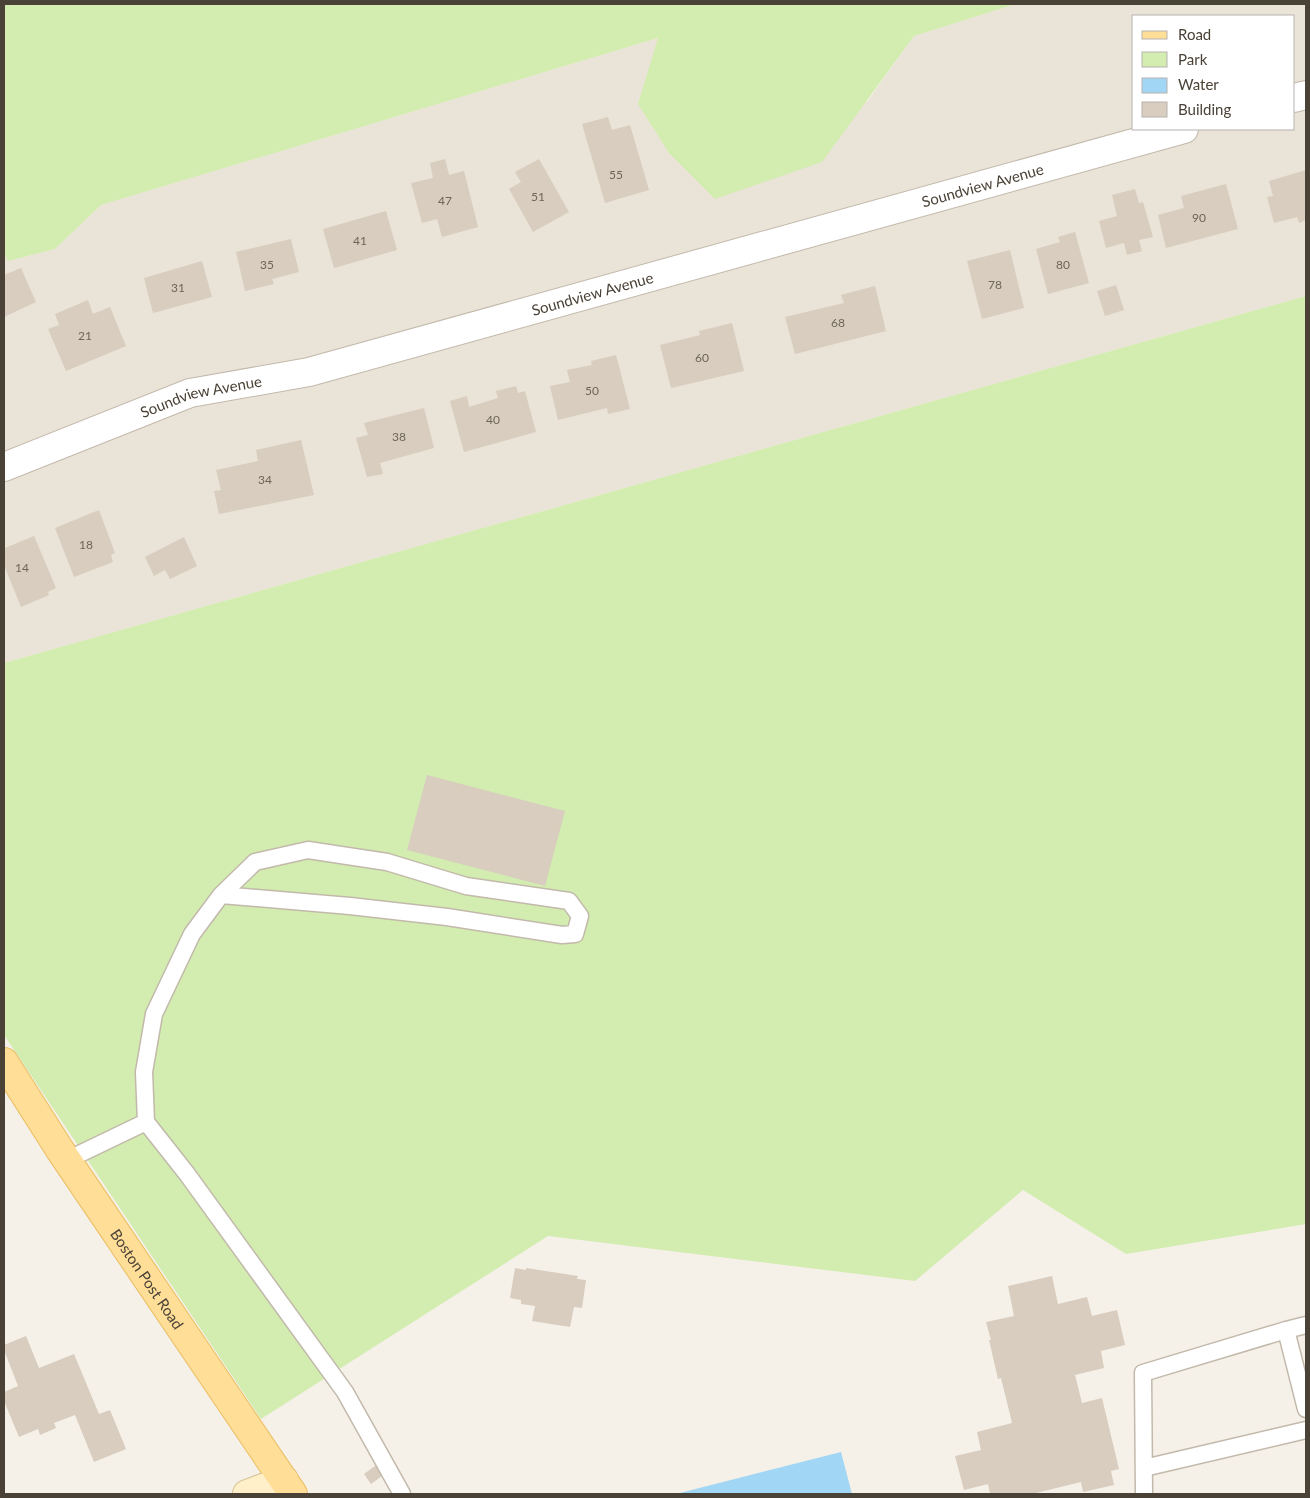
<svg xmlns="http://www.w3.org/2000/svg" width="1310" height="1498" font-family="Lato,sans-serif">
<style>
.residential{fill:#eae3d7;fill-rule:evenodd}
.green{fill:#d3ecb0}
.water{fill:#a2d6f5}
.building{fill:#d8cdbe}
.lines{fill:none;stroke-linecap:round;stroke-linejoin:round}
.lane-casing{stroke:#c2b9ab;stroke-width:19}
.street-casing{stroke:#c2b9ab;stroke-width:30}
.secondary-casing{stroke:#d8c596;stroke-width:30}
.primary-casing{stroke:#ebbd61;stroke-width:30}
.lane{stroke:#fff;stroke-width:16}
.street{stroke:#fff;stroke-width:28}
.secondary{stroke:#fff0c9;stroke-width:28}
.primary{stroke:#ffde98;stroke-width:28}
.labels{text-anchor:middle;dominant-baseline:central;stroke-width:4;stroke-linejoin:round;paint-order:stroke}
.number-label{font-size:12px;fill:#6e6559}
.street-label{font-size:15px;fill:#4a4237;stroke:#fff}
</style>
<rect width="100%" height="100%" fill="#f5f1e9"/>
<path class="residential" d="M1016,4H1306V296L4,663V255L8,261L55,249L101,205L658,38L867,102L914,36ZM1134,16H1294V129H1134Z"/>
<path class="green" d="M4,4H1016L914,36L822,162L715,199L669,153L638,104L658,38L101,205L55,249L8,261L4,254Z
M1306,296V1224L1126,1254L1023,1190L915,1281L548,1236L261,1419L4,1035V663Z"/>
<path class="water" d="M841,1452L852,1494H676Z"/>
<path class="building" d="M608,117L612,130L630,125L649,190L605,203L582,124Z
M445,159L449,175L464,171L478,227L442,237L437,219L422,223L411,183L433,178L430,163Z
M539,159L569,212L533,232L509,189L521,182L515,172Z
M1306,170V220L1299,223L1297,217L1274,223L1267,197L1273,196L1269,181Z
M1226,184L1238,229L1166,248L1158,215L1184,208L1181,196Z
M1135,189L1139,203L1143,202L1153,237L1139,240L1142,251L1127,255L1124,243L1106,248L1099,221L1117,216L1112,195Z
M386,211L397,250L334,268L323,229Z
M1075,232L1089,283L1048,294L1036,249L1060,242L1058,237Z
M291,239L299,272L272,279L274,284L245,291L236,252Z
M1010,250L1024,308L982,319L967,261Z
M202,261L212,297L153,313L144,278Z
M21,268L36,302L4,317V275Z
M1116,285L1124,310L1105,316L1097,291Z
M875,286L886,331L795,354L785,317L844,303L841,295Z
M88,300L93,314L110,307L126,346L66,371L48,329L59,325L55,314Z
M732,323L744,371L671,388L660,345L700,335L699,331Z
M616,355L630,409L608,414L607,408L558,420L550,386L570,382L567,370L592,365L591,361Z
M516,386L518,393L525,391L536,432L464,452L450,401L467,396L469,407L498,398L496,391Z
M424,408L434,448L380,463L383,474L367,477L356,438L368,435L364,423Z
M301,440L314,495L219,514L214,491L221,490L216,470L258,461L256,450Z
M99,510L115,553L111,555L113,562L74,577L55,528Z
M34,536L56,588L48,592L49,595L21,607L4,565V545L5,548Z
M184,537L197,566L170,579L165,570L154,576L145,557Z
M427,775L565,811L545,886L407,850Z
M515,1268L526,1270V1268L578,1276L577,1279L586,1280L582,1308L574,1307L570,1327L532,1321L535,1306L521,1304V1300L510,1298Z
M1052,1276L1058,1304L1087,1297L1092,1316L1117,1310L1125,1345L1101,1351L1104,1368L1075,1375L1082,1403L1102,1398L1119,1469L1111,1471L1114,1485L1083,1492L1081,1482L1032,1494H990L988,1484L964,1490L955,1456L981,1450L977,1432L1012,1423L1001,1378L998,1379L989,1340H991L986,1322L1014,1316L1008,1286Z
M26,1336L39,1368L74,1354L99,1414L110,1410L126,1449L94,1462L75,1415L54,1423L56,1428L40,1435L38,1429L19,1437L4,1401V1392L18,1386L4,1350V1345Z
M379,1463L386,1473L371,1484L364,1474Z"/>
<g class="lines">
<g class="lane-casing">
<path id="lane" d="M221,895L350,906L447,917L562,935L575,934L580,916L569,901L466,886L387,862L308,850L255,862L221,895L192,934L154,1014L144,1072L146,1122L187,1174L345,1392L402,1494
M67,1160L146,1122
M1306,1325L1286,1330L1306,1409
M1144,1468L1306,1430
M1144,1494L1143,1373L1286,1330"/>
</g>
<g class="street-casing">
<g id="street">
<path d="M1294,98L1306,95"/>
<path id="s1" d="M4,467L190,393L309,372L1184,129"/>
</g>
</g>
<g class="secondary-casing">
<path id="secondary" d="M247,1494L284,1480"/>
</g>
<g class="primary-casing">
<g id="primary">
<path id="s2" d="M4,1062L60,1150L293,1494"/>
</g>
</g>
<use href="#lane" class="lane"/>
<use href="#street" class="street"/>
<use href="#secondary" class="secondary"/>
<use href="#primary" class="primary"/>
</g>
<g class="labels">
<g class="number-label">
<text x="616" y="174">55</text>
<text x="538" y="196">51</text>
<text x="445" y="200">47</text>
<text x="1199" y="217">90</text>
<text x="360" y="240">41</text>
<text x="267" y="264">35</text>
<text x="1063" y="264">80</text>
<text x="995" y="284">78</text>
<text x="178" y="287">31</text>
<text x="838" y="322">68</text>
<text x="85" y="335">21</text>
<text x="702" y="357">60</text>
<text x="592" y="390">50</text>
<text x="493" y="419">40</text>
<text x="399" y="436">38</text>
<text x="265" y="479">34</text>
<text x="86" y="544">18</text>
<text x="22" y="567">14</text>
</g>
<g class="street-label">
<text stroke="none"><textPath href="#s1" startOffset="1020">Soundview Avenue</textPath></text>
<text stroke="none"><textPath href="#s1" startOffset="615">Soundview Avenue</textPath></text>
<text stroke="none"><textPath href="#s1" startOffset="210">Soundview Avenue</textPath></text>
<text stroke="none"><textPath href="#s2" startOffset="260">Boston Post Road</textPath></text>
</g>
</g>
<rect width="1310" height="1498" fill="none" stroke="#4a4237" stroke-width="10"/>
<rect x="1132" y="15" width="162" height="115" fill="#ffffff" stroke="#b7b3af"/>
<rect x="1142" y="31" width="25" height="8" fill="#ffde98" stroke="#b7b3af"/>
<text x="1178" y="40" font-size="15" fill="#4a4237">Road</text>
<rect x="1142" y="52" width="25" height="15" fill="#d3ecb0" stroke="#b7b3af"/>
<text x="1178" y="65" font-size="15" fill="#4a4237">Park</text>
<rect x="1142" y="78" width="25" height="15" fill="#a2d6f5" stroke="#b7b3af"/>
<text x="1178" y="90" font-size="15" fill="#4a4237">Water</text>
<rect x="1142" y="102" width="25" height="15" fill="#d8cdbe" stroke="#b7b3af"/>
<text x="1178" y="115" font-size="15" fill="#4a4237">Building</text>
</svg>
